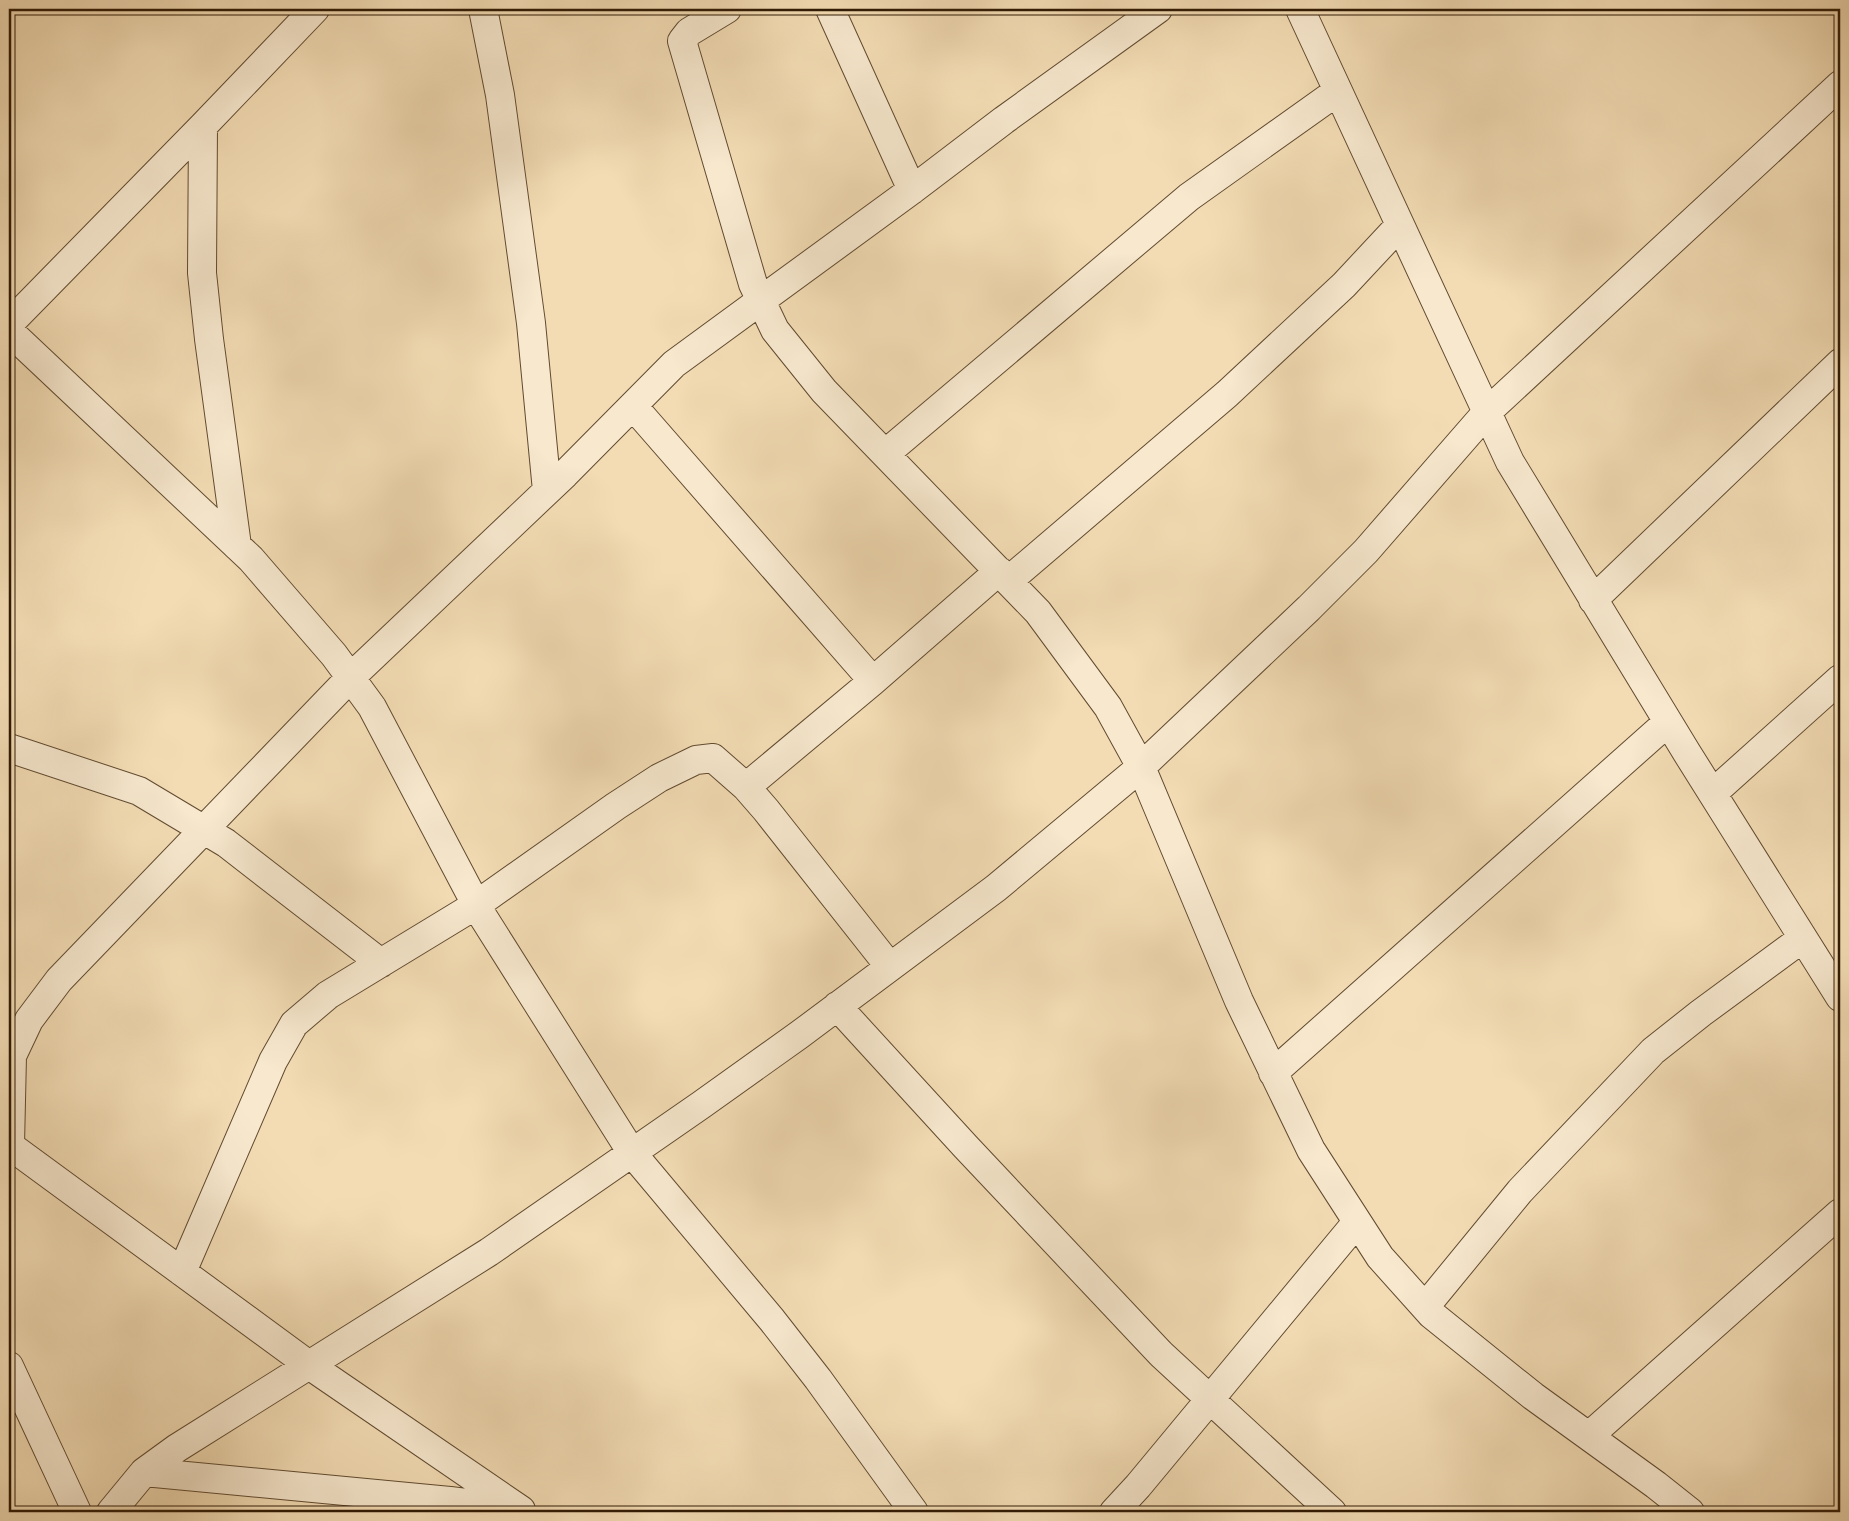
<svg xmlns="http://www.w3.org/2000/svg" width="1849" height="1521" font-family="'IM FELL English',serif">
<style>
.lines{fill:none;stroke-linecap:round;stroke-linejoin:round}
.minor-casing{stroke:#614b31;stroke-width:30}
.minor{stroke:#f7e8ce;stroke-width:28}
</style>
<rect width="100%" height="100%" fill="#f3dcb4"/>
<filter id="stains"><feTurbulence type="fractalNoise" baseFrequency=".004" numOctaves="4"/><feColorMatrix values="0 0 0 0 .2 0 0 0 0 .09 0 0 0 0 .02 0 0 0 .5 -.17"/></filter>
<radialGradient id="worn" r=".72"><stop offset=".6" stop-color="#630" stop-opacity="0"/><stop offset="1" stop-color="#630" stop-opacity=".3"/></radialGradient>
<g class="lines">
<g class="minor-casing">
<path id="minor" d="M483,9L500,95L531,323L547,491
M727,9L689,32L682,41L753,284L775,330L824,391L1038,612L1108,707L1141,767L1239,1001L1311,1150L1380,1257L1431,1314L1533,1396L1656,1485L1690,1512
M830,9L912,190
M1300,9L1510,462L1687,753L1840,997
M203,126L202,273L209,339L237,546
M9,324L203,126L315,9
M9,331L251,559L334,655L372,707L480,912L632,1153L772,1320L818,1379L914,1512
M633,406L873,681
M885,454L1189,197L1338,91
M1008,581L1227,394L1344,285L1400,225
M1593,600L1840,363
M9,748L139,791L226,843L381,963
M746,787L873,681L999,571
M1713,793L1840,679
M837,1006L966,1147L1161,1354L1332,1512
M1273,1073L1668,722
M9,1145L309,1365L521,1510
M10,1145L12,1056L29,1020L59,980L350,678L565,474L674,364L912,190L1004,120L1158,9
M182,1272L273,1061L294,1024L328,995L476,905L616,806L659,778L696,760L713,758L746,787L766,810L890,967
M1425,1307L1520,1191L1653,1051L1701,1013L1803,938
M9,1366L77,1512
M1589,1436L1840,1213
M144,1472L450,1501L516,1509
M111,1512L144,1472L177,1448L489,1252L701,1105L799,1035L996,888L1141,767L1309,608L1366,551L1487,412L1840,85
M1114,1512L1138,1486L1357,1222"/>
</g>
<use href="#minor" class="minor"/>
</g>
<rect width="1849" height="1521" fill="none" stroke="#f3dcb4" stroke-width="30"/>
<rect x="10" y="10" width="1829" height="1501" fill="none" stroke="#301b05" stroke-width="2.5"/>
<rect x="15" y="15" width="1819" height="1491" fill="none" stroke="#301b05"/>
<rect width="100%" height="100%" filter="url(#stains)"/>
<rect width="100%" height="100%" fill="url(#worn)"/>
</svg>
